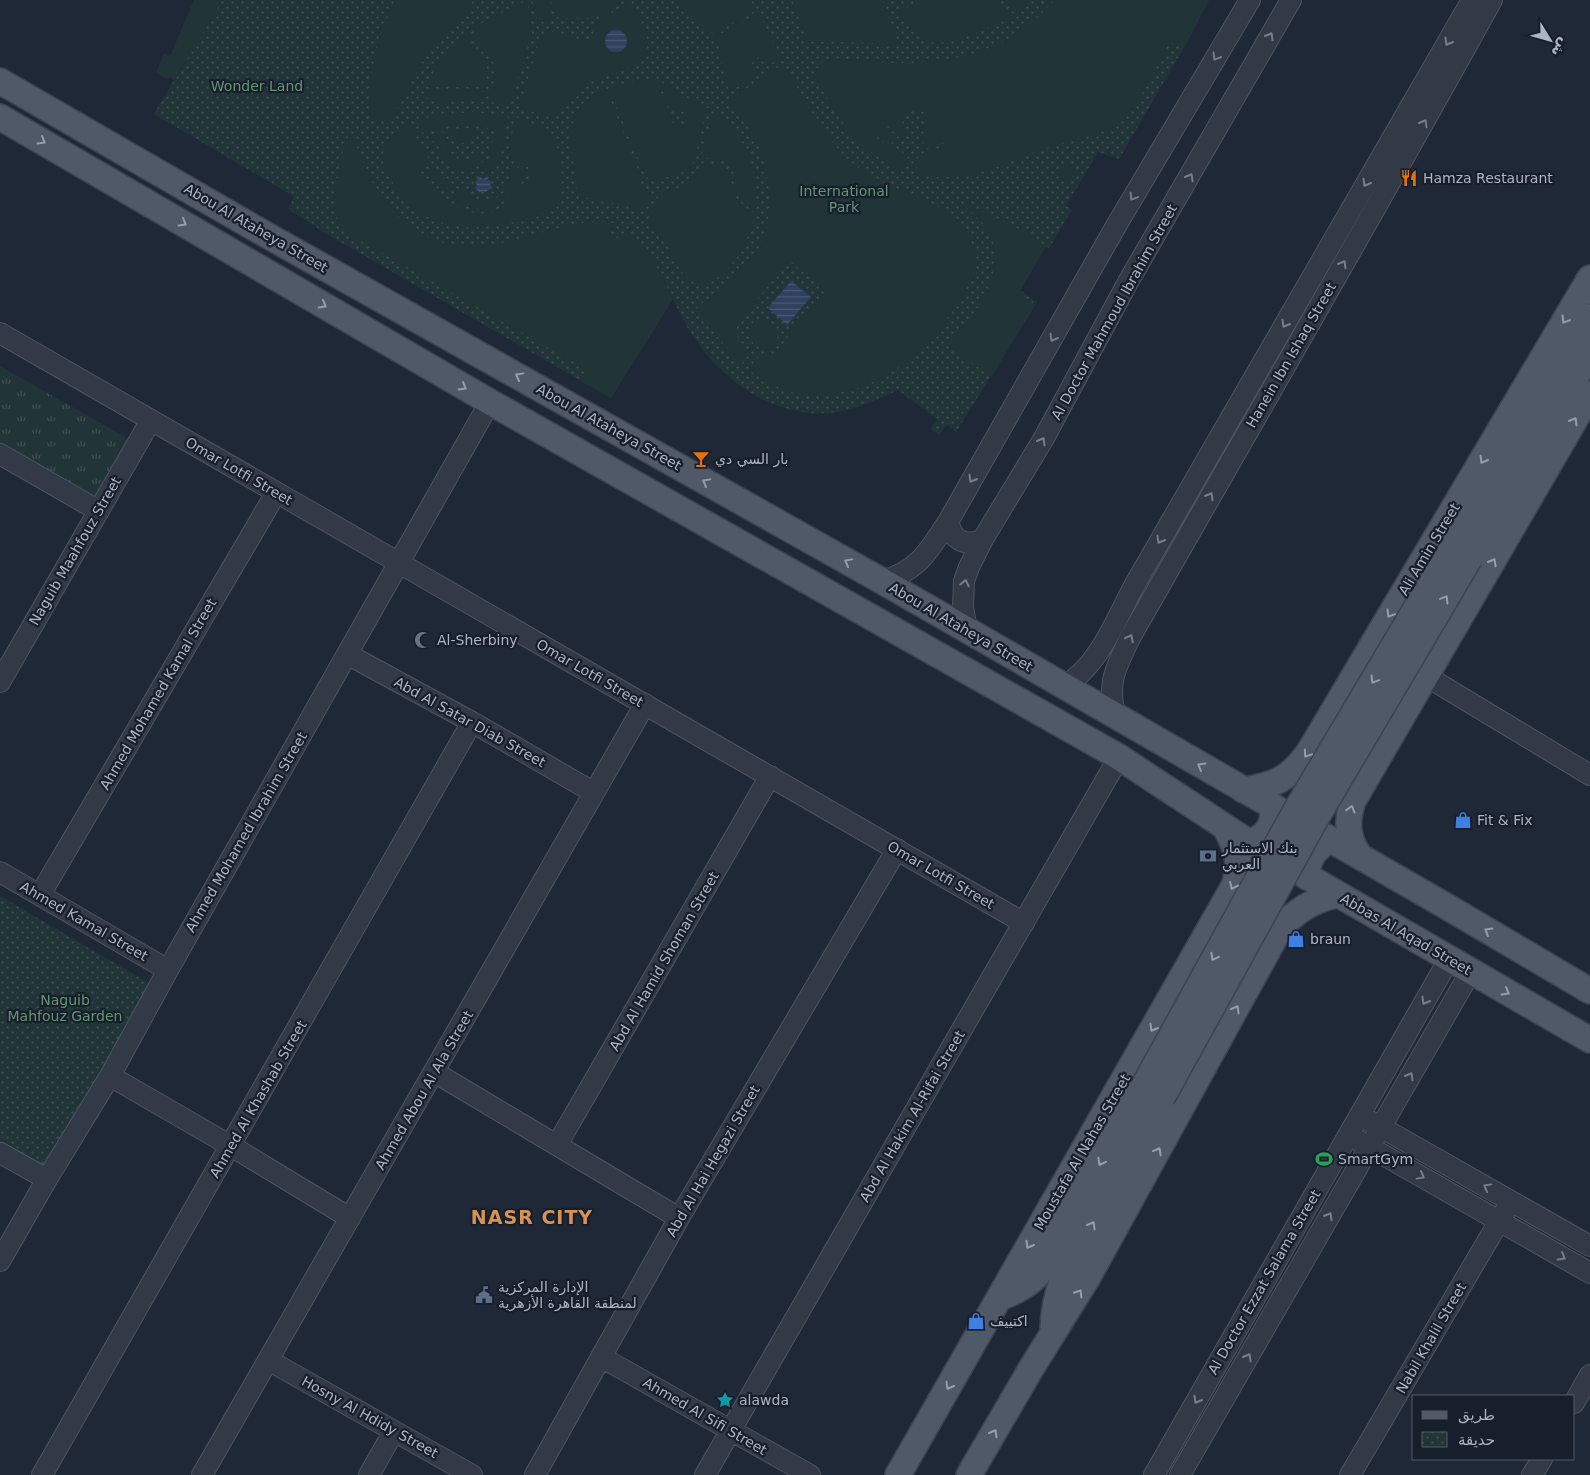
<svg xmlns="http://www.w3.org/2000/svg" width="1590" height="1475" font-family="'DejaVu Sans','Noto Sans Arabic',sans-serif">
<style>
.grass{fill:url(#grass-tufts)}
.park{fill:url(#park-dots)}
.garden{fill:#213538}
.water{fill:url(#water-rules)}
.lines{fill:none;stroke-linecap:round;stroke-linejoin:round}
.minor-casing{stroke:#4d5563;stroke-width:22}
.major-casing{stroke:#3c4351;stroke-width:28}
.minor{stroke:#323a48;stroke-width:20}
.major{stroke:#505968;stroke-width:25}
.major-bridge-casing{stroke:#3c4351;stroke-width:28;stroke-linecap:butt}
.major-bridge{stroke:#505968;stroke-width:25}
.oneway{stroke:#757e8d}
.oneway2{stroke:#959eae}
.labels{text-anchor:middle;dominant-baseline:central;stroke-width:4.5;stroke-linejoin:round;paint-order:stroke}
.park-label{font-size:14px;fill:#639671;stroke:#181f2c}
.poi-label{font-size:14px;fill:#acb5c5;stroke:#181f2c;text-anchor:start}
.street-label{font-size:14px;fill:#acb5c5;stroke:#181f2c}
.district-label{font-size:19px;font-weight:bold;letter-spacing:1px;fill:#d79255;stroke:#181f2c}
</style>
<defs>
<pattern id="grass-tufts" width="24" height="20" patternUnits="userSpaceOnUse" patternTransform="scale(1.25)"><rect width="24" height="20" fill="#213538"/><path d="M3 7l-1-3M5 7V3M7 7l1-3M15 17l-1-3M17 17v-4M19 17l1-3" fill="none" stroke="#3f5053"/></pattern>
<pattern id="park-dots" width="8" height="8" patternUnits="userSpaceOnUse" patternTransform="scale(1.25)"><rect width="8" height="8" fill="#213538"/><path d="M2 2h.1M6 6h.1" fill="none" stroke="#3f5053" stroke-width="1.8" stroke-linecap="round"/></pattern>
<pattern id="water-rules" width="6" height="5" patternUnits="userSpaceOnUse" patternTransform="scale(1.25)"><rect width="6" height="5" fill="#2f415e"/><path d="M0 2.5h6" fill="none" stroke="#4a5a74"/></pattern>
</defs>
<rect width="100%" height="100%" fill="#1f2837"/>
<path class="grass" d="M0,366L132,441L93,504L0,452Z"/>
<path class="park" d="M222,0H1209L1186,44L1119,159L1098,152L1066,206L1072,210L1049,248L1046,246L1020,290L1037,302L956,432L947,425L939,435L930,429L937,419L898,390C876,400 854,411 829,413C772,417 721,380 691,333C684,323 679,311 673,299L611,398L318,229V228L288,209L294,197L285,191L154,114Z
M0,896L152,985L43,1172L0,1147Z"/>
<path class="garden" d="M194,0H222L174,80L170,77L168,79L156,73L164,54L168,56L171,54Z
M396,0H473C468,14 454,24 444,35C434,45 425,57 418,69C410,81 401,111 389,118C382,123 375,120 370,113C368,75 378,33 396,0Z
M527,0L532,33L511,101L505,104L488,102L489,92L493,91L495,66L492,60L478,48L475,38L474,27Z
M532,0H546L553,19L538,23Z
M551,0H624L602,14L591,18H558Z
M676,0H750L757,10L713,34Z
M792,0H882L898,44L847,42H808Z
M913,0H995L1015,15C994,25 945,51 923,40C913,34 906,24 899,15L900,10L913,5Z
M1003,0H1030L1019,12Z
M1054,0H1209L1186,44L1169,43L1136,105C1129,116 1121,123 1109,129C1083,137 1057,144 1032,153C987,171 967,181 917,175L918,155L952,144L950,141L924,149L923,147L944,129L942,127L922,144L920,142C922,136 925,129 926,122C928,107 911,107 903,115L902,120L906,139L903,140L886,119L883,122L901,143L899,146L879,135L877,139L908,155L905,173C869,154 849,137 829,101C824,93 819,85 816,77C816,68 820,62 828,59C851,58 874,63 897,63C958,64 1014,49 1054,0Z
M631,2C641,19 657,46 640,64L588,82L578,91L556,117L551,118L522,108L521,102L539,42C546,22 563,38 577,39C582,40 588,39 593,38V24Z
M758,13L781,57L769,65L760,56L751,64L759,72L730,92L724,77L720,47L715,37Z
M468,30L471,46L487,66V87H427C436,64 449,46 468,30Z
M784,63C805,102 827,146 864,172C898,196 950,198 970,240C982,263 971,283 958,303C923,357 875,397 807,395C785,394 767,381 748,370L760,355H771L776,352L825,291L790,261L739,320C733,334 739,343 751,352L741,364L718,338L697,307C719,292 742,275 756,253C777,222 771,166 753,135C746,123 736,113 726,103Z
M644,80L657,81L661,96L672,114L671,121L676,125H682L684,124L686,115L682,111H675C667,102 662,93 660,81L689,99L710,109C707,113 705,118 703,123C698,136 697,167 685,174L678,170L672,179L662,175L658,179L650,180L645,175L609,88L631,82Z
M423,89L486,92L485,102L465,100L441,104L428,99Z
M606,89L641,177L637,181L652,193L642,212C636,209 630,206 624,205C612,201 593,203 582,195C575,190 575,178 574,170C569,133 566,106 606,89Z
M474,112L508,117C504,138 505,168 480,172L479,164L491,157L489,148L496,135L493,130L480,125L462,123L422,133L417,120L438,115Z
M716,113C752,145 754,163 757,208C725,204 744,173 724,161C717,158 708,158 701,157L710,125Z
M515,117C548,130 557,130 561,168C565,206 557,210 522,220C497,226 473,231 447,224C439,222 430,219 423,214C408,204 381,175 383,156C384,142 401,129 412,123L417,142L429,159L415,172V176H424C435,185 445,199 458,207C491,225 518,203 531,173L529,168L509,154Z
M467,128L480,129C474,147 453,148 446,130L460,129L464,131Z
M443,132L448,145L455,148L454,152L448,150L441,145L436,144L433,136Z
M352,134L354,136C375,212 424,261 506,242C542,234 581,216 618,224L610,232L616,239L628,231C650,249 661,274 673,299L611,398L582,382L589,371L356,238C328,221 334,199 339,172C341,159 343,147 349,135Z
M429,137L438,150L439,149C455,161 469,163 486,152L488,155L475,162L477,172C454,173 436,160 427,139Z
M511,163L524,172C526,189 506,201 492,207L491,201C510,193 508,181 511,163Z
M701,163C750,164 715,200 756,213C752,236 719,302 688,279C678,271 674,256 667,246C662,237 655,229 648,222C652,213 655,200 661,193C668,185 681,191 690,184C696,179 698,170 701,163Z
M1058 172a8 8 0 1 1 16 0a8 8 0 1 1-16 0Z
M431,167H435L456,187L451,192L432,174L428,176L425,173Z
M460,190L476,200L488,201L489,209C475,209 464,207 453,199Z
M963,202L1027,234L1046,246L1020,291L1025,294L1021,299L1030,306L1035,300L1037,302L992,376L948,347C974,317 1010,271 988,230C982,219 968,212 963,202Z
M760,319C772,326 787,338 770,349C761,351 752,344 748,335C747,328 753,320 760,319Z"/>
<path class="water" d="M605 41a11 11 0 1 1 22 0a11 11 0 1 1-22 0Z
M480,177L483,179L487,177L488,180L492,182L490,185L493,188L488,190L486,192L483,191L480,193L475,188L477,185L475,182Z
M791,281L811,297L787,325L768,308Z"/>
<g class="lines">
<g class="minor-casing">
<path id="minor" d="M0,333L1024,923
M0,454L99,511
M949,520C949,539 966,548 983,539
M882,581C918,572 930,549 949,520L1116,226L1250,0
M967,631L963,607L964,581L969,567L983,539L1044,438L1128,282L1291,0
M347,654L472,722L593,792
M1426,676L1590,775
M0,682L151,420
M1064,686C1099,666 1116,619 1135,584L1472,0
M1116,717C1106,684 1116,667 1130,638C1251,425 1374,214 1492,0
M0,872L168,970
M40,895L276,493
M434,1072L679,1218
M110,1076L231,1146L350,1218
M1370,1121L1590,1246
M1359,1141L1590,1273
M557,1145L770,776
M0,1153L47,1179
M0,1261L47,1179L110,1076L168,970L490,402
M601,1357L810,1475
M268,1360L472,1475
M1574,1403L1590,1375
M42,1475L472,722
M202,1475L645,704
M369,1475L394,1431
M535,1475L679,1218L897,849
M705,1475L1119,757
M1154,1475L1449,959
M1180,1475L1471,971
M1350,1475L1511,1201
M1532,1475L1542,1459"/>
</g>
<g class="major-casing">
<path id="major" d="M0,81L263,233L882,581L1451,909L1590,991
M0,117L490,402L1119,757L1248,842L1590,1040
M1452,548L1590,317
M1470,558L1590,353
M1243,790C1276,785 1289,779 1309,752L1590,278
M1248,842C1266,838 1275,824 1272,807
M1359,855C1347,838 1346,821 1353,801L1590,394
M1307,877C1307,859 1315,848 1331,840
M999,1298C1018,1291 1031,1284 1043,1268L1142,1089
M1053,1329C1053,1310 1057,1294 1064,1276L1162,1098
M898,1475L1234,886C1242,861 1237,849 1225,827
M969,1475L1032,1367L1088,1277L1278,932C1293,912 1312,900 1337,895"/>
</g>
<use href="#minor" class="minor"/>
<use href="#major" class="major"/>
<g class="major-bridge-casing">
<path id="major-bridge" d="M1142,1089L1296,810L1452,548
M1162,1098L1314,822L1470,558"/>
</g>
<use href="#major-bridge" class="major-bridge"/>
</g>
<defs><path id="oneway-chevron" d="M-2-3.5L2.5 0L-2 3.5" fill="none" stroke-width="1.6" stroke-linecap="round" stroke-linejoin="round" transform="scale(1.25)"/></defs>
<g class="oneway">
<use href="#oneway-chevron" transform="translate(1270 36) rotate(-60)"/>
<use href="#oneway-chevron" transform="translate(1448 42) rotate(120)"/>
<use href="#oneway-chevron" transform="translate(1216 57) rotate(121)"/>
<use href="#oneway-chevron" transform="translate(1424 123) rotate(-60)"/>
<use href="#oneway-chevron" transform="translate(1190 177) rotate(-60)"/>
<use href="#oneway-chevron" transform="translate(1366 183) rotate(120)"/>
<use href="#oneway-chevron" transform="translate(1133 197) rotate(121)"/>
<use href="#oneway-chevron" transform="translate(1343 264) rotate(-60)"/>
<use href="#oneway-chevron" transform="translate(1285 324) rotate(120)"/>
<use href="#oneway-chevron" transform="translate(1053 338) rotate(120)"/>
<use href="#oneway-chevron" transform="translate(1042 441) rotate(-60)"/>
<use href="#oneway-chevron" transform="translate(972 479) rotate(120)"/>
<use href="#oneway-chevron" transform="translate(1210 496) rotate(-60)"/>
<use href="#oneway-chevron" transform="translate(1160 540) rotate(120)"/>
<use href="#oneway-chevron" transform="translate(965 583) rotate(-78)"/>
<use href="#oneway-chevron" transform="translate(1130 638) rotate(-62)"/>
<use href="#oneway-chevron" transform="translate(1425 1001) rotate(120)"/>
<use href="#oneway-chevron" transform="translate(1410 1076) rotate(-60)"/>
<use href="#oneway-chevron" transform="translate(1421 1176) rotate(29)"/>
<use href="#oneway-chevron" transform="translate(1487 1187) rotate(-151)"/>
<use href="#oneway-chevron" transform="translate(1329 1216) rotate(-60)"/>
<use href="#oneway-chevron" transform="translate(1562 1257) rotate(30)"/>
<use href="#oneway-chevron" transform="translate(1248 1357) rotate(-60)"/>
<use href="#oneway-chevron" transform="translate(1197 1400) rotate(120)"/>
</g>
<g class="oneway2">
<use href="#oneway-chevron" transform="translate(42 141) rotate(30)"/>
<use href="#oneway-chevron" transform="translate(183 223) rotate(30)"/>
<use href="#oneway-chevron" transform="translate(323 305) rotate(30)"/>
<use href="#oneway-chevron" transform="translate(1565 320) rotate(121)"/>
<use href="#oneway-chevron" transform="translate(519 376) rotate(-151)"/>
<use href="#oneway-chevron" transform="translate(463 387) rotate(30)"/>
<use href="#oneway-chevron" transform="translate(1574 421) rotate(-60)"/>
<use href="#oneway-chevron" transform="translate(1483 460) rotate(120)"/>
<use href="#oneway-chevron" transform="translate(706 482) rotate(-151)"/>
<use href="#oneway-chevron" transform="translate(848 562) rotate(-151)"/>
<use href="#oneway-chevron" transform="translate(1493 562) rotate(-60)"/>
<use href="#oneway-chevron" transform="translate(1445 599) rotate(-59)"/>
<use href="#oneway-chevron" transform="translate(1390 614) rotate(121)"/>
<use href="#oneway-chevron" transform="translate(1374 680) rotate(121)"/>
<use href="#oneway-chevron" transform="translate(1307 754) rotate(124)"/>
<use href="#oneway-chevron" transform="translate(1201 766) rotate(-150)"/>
<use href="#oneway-chevron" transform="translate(1351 809) rotate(-74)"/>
<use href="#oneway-chevron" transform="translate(1233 886) rotate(115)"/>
<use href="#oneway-chevron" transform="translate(1488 931) rotate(-149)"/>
<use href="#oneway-chevron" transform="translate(1214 957) rotate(119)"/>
<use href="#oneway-chevron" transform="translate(1506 992) rotate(30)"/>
<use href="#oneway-chevron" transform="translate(1236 1009) rotate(-61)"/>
<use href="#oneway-chevron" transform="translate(1153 1028) rotate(120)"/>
<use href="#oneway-chevron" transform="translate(1158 1151) rotate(-61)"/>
<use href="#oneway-chevron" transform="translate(1101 1162) rotate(119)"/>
<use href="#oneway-chevron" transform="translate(1092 1225) rotate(-61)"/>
<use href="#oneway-chevron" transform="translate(1029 1245) rotate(120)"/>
<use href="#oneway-chevron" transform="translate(1079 1293) rotate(-58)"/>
<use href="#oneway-chevron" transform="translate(949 1386) rotate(120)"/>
<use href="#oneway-chevron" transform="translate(994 1433) rotate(-60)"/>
</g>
<defs>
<g id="restaurant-bare" transform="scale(1.35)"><path d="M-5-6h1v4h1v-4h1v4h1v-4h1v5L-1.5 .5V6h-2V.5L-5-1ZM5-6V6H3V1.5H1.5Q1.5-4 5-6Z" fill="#e8710a" stroke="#181f2c" stroke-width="2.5" paint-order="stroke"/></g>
<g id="bar-bare" transform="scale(1.35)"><path d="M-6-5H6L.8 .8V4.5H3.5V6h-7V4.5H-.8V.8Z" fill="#e8710a" stroke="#181f2c" stroke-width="2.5" paint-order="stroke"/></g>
<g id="mosque-bare" transform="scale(1.35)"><path d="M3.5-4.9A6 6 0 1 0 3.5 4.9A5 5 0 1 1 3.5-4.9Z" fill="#6b7280" stroke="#181f2c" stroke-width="2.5" paint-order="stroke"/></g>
<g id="shop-bare" transform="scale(1.35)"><path d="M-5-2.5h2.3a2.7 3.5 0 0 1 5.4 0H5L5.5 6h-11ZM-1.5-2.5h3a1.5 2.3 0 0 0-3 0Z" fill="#3f7fe0" stroke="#181f2c" stroke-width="2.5" paint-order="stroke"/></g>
<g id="bank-bare" transform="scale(1.35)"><path d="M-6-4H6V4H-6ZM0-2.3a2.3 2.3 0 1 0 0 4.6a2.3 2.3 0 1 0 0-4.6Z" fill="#5c6f8a" stroke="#181f2c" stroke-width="2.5" paint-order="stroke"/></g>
<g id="stadium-bare" transform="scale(1.35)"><path d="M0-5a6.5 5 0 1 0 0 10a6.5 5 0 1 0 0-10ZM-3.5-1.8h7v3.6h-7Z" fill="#2e9e5b" stroke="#181f2c" stroke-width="2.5" paint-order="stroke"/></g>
<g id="civic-bare" transform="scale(1.35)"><path d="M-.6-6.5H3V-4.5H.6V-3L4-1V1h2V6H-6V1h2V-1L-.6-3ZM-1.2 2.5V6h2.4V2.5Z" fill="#5c6f8a" stroke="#181f2c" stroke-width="2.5" paint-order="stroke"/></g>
<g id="sight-bare" transform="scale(1.35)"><path d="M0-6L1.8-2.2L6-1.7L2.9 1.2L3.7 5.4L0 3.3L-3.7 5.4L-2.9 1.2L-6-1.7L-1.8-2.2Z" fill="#0f9aa8" stroke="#181f2c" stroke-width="2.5" paint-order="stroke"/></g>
</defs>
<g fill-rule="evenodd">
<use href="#restaurant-bare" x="1409" y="178"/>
<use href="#bar-bare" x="701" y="459"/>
<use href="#mosque-bare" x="423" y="640"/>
<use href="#shop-bare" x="1463" y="820"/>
<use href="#bank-bare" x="1208" y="856"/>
<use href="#shop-bare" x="1296" y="939"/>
<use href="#stadium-bare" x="1324" y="1159"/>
<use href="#civic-bare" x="484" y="1295"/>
<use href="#shop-bare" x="976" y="1321"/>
<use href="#sight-bare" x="725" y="1400"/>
</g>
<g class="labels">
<g class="park-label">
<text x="257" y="86">Wonder Land</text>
<text x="844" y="191">International<tspan x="844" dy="16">Park</tspan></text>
<text x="65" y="1000">Naguib<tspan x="65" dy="16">Mahfouz Garden</tspan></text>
</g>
<g class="poi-label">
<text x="1423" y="178">Hamza Restaurant</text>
<text x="715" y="459">بار السي دي</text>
<text x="437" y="640">Al-Sherbiny</text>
<text x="1477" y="820">Fit &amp; Fix</text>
<text x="1222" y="848">بنك الاستثمار<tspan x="1222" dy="16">العربي</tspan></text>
<text x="1310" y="939">braun</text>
<text x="1338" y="1159">SmartGym</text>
<text x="498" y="1287">الإدارة المركزية<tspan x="498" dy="16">لمنطقة القاهرة الأزهرية</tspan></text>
<text x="990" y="1321">اكتييف</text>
<text x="739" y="1400">alawda</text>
</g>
<g class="street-label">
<text transform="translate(256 228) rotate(30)">Abou Al Ataheya Street</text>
<text transform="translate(1114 312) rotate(-61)">Al Doctor Mahmoud Ibrahim Street</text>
<text transform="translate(1291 355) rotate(-60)">Hanein Ibn Ishaq Street</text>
<text transform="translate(609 427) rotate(29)">Abou Al Ataheya Street</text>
<text transform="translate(239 471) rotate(30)">Omar Lotfi Street</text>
<text transform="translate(1429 549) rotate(-59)">Ali Amin Street</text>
<text transform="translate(75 551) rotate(-60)">Naguib Maahfouz Street</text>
<text transform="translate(961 627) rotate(30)">Abou Al Ataheya Street</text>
<text transform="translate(590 673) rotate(30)">Omar Lotfi Street</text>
<text transform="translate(158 694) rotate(-60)">Ahmed Mohamed Kamal Street</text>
<text transform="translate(470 722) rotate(29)">Abd Al Satar Diab Street</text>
<text transform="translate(246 832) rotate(-60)">Ahmed Mohamed Ibrahim Street</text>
<text transform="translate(941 875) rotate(30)">Omar Lotfi Street</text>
<text transform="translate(84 921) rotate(30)">Ahmed Kamal Street</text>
<text transform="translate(1406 934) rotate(30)">Abbas Al Aqad Street</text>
<text transform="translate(664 961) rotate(-60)">Abd Al Hamid Shoman Street</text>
<text transform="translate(424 1090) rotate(-60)">Ahmed Abou Al Ala Street</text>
<text transform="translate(258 1099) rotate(-60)">Ahmed Al Khashab Street</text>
<text transform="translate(912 1116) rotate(-60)">Abd Al Hakim Al-Rifai Street</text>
<text transform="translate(1082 1152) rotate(-60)">Moustafa Al Nahas Street</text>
<text transform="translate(713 1161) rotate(-60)">Abd Al Hai Hegazi Street</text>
<text transform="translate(1264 1282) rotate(-60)">Al Doctor Ezzat Salama Street</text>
<text transform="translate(1431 1338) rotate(-60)">Nabil Khalil Street</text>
<text transform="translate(705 1416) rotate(30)">Ahmed Al Sifi Street</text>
<text transform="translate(370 1417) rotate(29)">Hosny Al Hdidy Street</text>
</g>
<g class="district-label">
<text x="532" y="1217">NASR CITY</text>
</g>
</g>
<rect x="1412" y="1395" width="162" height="65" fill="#181f2c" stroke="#535b69"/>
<rect x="1422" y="1411" width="25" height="8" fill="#505968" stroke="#535b69"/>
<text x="1458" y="1420" font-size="15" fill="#acb5c5">طريق</text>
<rect x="1422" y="1432" width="25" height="15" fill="url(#park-dots)" stroke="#535b69"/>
<text x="1458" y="1445" font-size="15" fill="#acb5c5">حديقة</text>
<g transform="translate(1550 40) rotate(127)" stroke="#181f2c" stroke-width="4" paint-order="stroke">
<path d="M0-4L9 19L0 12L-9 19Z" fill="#acb5c5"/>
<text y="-8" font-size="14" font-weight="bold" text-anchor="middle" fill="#acb5c5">ش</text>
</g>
</svg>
